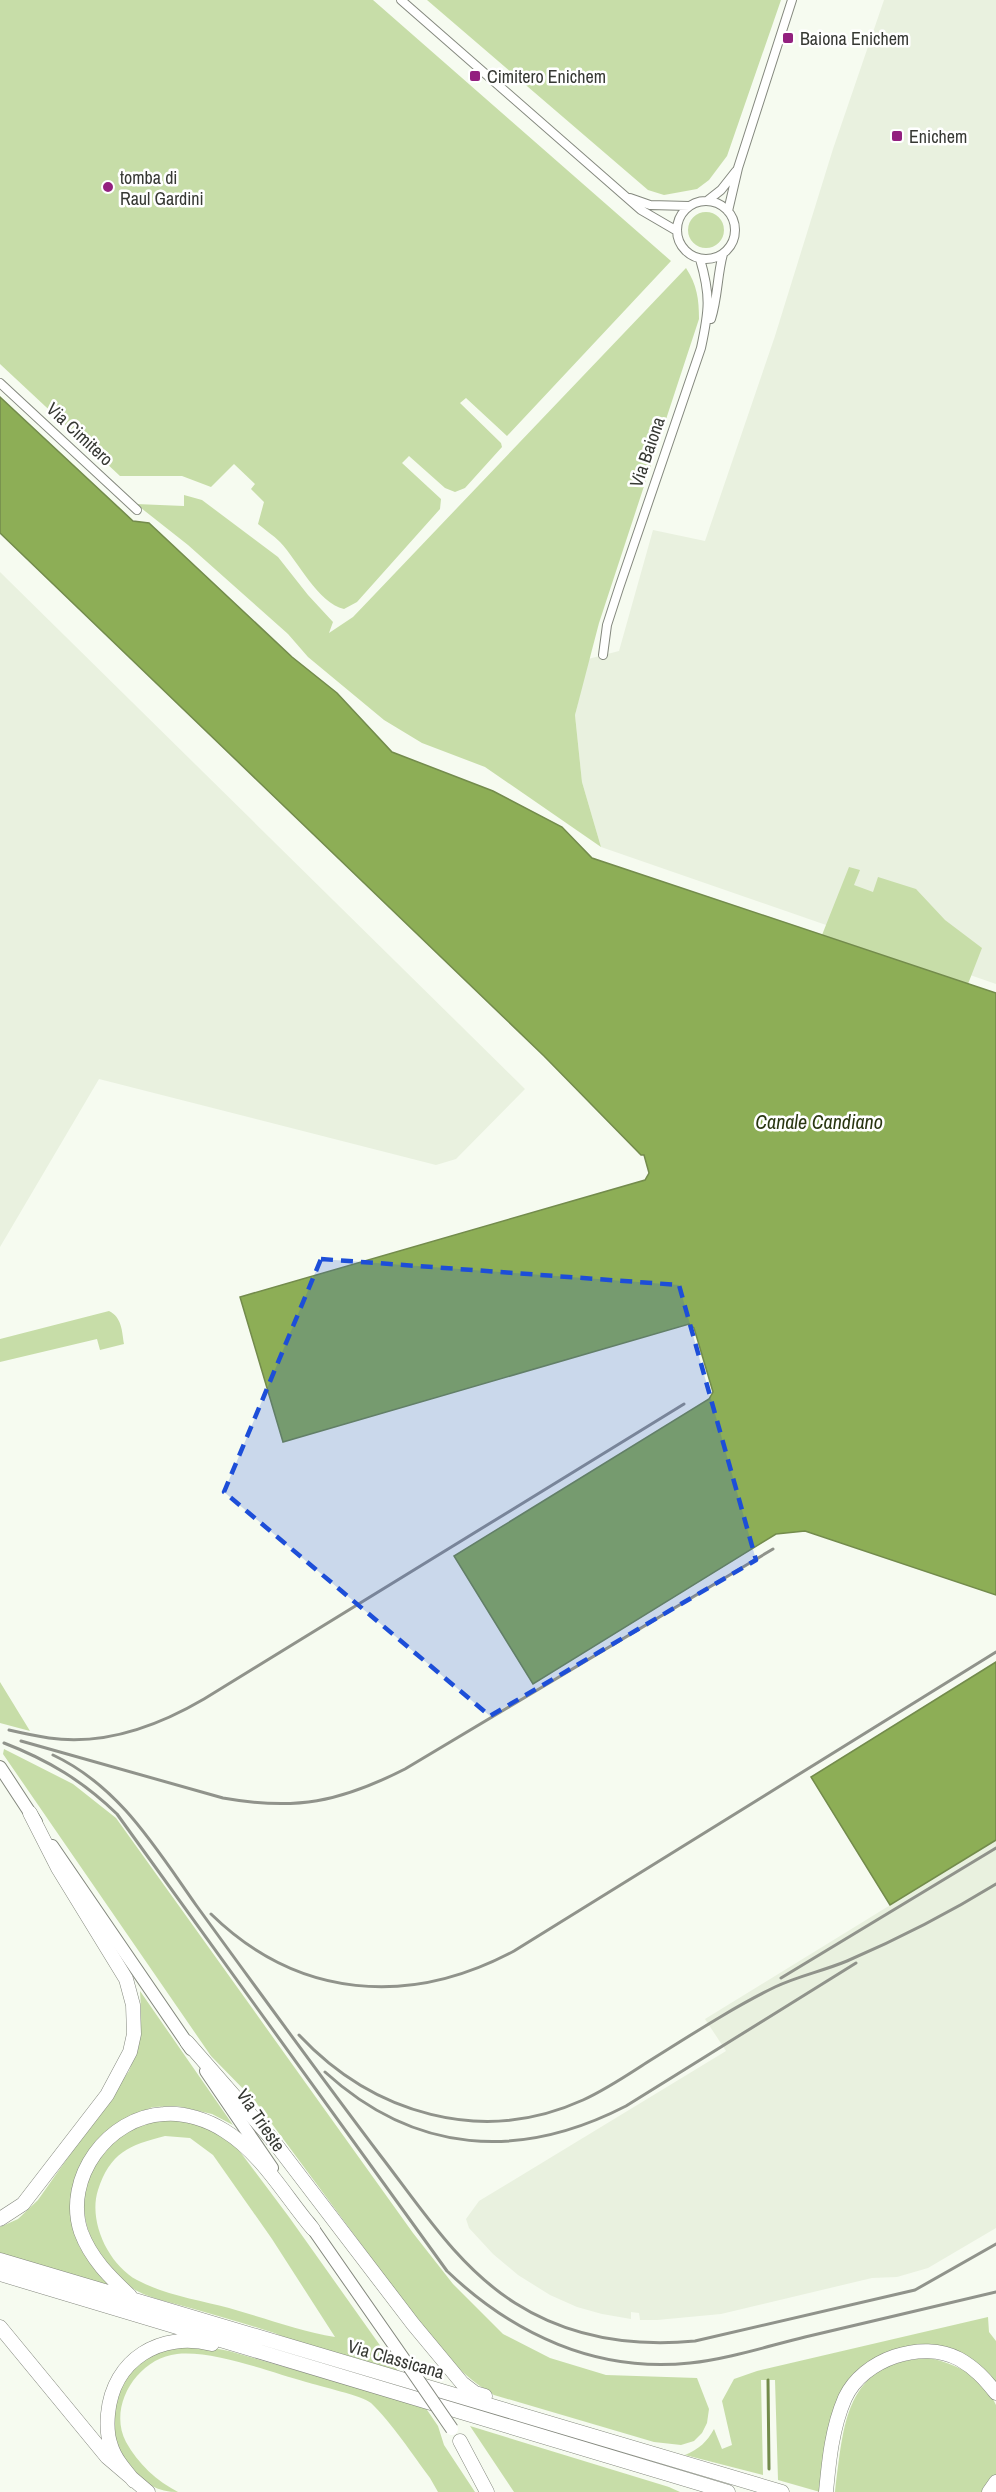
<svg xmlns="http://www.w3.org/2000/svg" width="996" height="2492" font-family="'Archivo Narrow',sans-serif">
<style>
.built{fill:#e9f1df}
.green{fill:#c7dda8;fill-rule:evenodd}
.water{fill:#8dae56;stroke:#738b4c;stroke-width:1.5}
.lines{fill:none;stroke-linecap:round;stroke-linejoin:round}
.stream{stroke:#738b4c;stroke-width:3}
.minor-casing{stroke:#84887e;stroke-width:10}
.secondary-casing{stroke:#84887e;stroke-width:14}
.trunk-casing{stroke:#84887e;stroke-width:15}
.minor{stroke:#fff;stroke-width:8}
.secondary{stroke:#fff;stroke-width:12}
.trunk{stroke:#fff;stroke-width:14}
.rail{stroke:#90938b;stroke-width:3}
.secondary-bridge-casing{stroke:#84887e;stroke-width:14;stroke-linecap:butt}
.secondary-bridge{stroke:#fff;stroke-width:12}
.marked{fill:#1d4ed8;fill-opacity:0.2;stroke:#1d4ed8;stroke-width:4.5;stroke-dasharray:12 8;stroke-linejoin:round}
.poi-dot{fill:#93207f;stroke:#fff;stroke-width:2}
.labels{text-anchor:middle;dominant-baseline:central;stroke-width:5;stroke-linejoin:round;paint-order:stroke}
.poi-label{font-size:18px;fill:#363833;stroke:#fff;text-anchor:start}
.street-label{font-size:18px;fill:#363833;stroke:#fff}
.water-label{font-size:20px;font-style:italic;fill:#293611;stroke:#fff}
</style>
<rect width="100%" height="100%" fill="#f6fbf0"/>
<path class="built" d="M884,0H996V984L601,847L582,782L575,715L588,659L619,651L653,530L705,541L775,336L833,149Z
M0,572L525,1089L456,1159L436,1165L99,1079L0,1247Z
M996,1840V2228L928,2268L897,2277L872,2278L721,2314L657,2320H640L639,2313L631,2312V2319L602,2314L577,2307L550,2295L518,2275L493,2254L469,2228L466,2219L479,2201L726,2051L705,2019Z"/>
<path class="green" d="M0,0H373L671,261L507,436L466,398L460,403L501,443L502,447L465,488L455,492L445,488L409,456L402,463L441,499L440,509L357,602L344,609C318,603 298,561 280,542C273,535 265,530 258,524L264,502L251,489L255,484L234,464L211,487L182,476H120L0,364Z
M427,0H781L727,156L709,180L697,189L664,195L648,190Z
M688 230a18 18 0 1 1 36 0a18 18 0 1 1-36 0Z
M686,268C697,285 699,299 699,319L599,623L575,715L582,782L601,847L485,767L422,743L384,720L308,657L288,634L188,545L136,504L184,506V495L202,500L278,557L308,595L333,622L329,633L353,617L375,594Z
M849,867L860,870L854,885L873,892L878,877L916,889L945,920L982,948L968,984L822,935Z
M109,1311C122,1317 122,1332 124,1344L100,1350L97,1339L0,1362V1339Z
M0,1682L30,1731L0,1723Z
M4,1749L73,1784L116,1818L413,2233L453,2284L503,2334L550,2358L606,2375L697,2378L709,2409L707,2423L702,2433L694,2441L681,2445L654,2442L494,2395C471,2382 455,2365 436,2345L255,2101L211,2056L3,1754Z
M140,1991L233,2125L212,2114L177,2106L153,2107L129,2116L106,2133L74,2214L79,2246L92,2266L114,2289L0,2253V2227L18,2219L38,2200L129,2071C141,2041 142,2022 140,1991Z
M166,2119H181L219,2133L235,2145L289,2217L401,2375C374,2367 345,2360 318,2351C301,2345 285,2336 268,2331C243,2323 219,2316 194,2309C170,2302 142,2298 122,2281C95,2258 75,2215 88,2180C101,2144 130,2126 166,2119ZM165,2136L190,2138L213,2155L272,2239L335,2337C300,2331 264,2318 229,2308C199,2300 165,2295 137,2280C108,2264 88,2221 98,2190C110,2153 129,2145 165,2136Z
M988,2317L989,2332L996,2341V2384C965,2346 921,2335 877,2357C868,2362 854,2370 849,2380C845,2389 844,2402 841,2411C834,2438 827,2465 820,2492L778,2480L775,2380H761L763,2475L685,2455C699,2449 707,2442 714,2429L722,2449L732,2445L722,2401L734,2379L757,2371Z
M197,2345L229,2351L425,2407L438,2426L444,2445L475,2492H438L430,2478C413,2455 391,2422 371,2403C363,2396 319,2386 306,2382C270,2372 213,2350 177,2354C138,2358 107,2406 126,2442C138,2464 157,2481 178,2492C125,2492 97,2426 123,2383C126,2378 129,2371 133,2367C150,2350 174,2347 197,2345Z
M929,2358C957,2364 984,2377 996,2405V2475L985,2492H835C844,2424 844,2362 929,2358Z
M470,2426L669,2487L680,2492H514Z"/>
<path class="water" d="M0,397L133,521L149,523L292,657L337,693L392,752L493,791L562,827L592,858L996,993V1595L805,1531L776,1534L533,1684L454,1556L709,1399L713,1392L694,1328L689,1324L283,1442L240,1297L645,1180L649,1173L644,1155H641L544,1056L0,533Z
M996,1662V1840L890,1905L811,1777Z"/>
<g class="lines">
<path class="stream" d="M768,2380L769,2469"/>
<g class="minor-casing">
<path id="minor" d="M401,0L641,210L677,231
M630,198L650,205L689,206
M677 230a29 29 0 1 1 58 0a29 29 0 1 1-58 0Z
M707,201L721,190L736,171
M728,211L738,168L792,0
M711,319C718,297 717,276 723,254
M0,383L137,510
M603,655L607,625L619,588L701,348C709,311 711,296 700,259"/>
</g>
<g class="secondary-casing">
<path id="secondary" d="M0,1767L36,1822
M52,1846L191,2049
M206,2071L272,2168
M309,2223L410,2368"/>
</g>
<g class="trunk-casing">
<path id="trunk" d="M187,2042L271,2138L413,2324L462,2383L475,2393L485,2396
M0,2219L23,2204L107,2095L130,2052L134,2034L133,2005L126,1979L58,1868L30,1813
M0,2260L782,2492
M0,2274L728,2492
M130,2296C110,2277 91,2259 81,2232C63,2178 108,2117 164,2114C184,2112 208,2120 225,2131C262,2154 285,2196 313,2229
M0,2327L107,2457L148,2492
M460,2441L487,2492
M134,2481C125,2470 115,2459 111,2446C107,2435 107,2424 108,2414C113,2359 161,2331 212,2344
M826,2492C829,2460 832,2428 845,2398C863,2359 922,2339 959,2359C975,2368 985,2379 996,2393
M989,2492L996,2482"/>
</g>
<use href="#minor" class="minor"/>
<use href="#secondary" class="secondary"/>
<use href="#trunk" class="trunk"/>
<path class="rail" d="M9,1730C22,1733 36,1736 49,1738C104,1746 158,1726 204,1699L684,1404
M21,1741L223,1798C296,1811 340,1802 405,1769L773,1549
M4,1743C48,1760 83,1781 117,1814L447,2271C513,2334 596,2373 690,2363C728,2359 768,2346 805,2337C869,2322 932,2307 996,2292
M53,1755C119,1786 155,1847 196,1905C257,1989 318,2073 380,2155C421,2208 458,2267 515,2303C570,2338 631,2347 695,2341L915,2290L996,2244
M211,1914C298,1999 409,2007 514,1951L996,1652
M781,1978L996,1848
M299,2035C373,2114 482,2146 583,2100C605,2090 626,2076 646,2063C688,2037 730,2009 775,1987C798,1976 823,1971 847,1961C898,1939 949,1913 996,1884
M325,2072C415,2154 519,2161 626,2106L856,1963"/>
<g class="secondary-bridge-casing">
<path id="secondary-bridge" d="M410,2368L452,2429"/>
</g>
<use href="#secondary-bridge" class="secondary-bridge"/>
</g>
<path class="marked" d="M321,1259L679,1285L756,1560L490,1716L224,1492Z"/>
<g class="poi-dot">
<rect x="782" y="32" width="12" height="12" rx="3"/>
<rect x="469" y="70" width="12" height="12" rx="3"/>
<rect x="891" y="130" width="12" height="12" rx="3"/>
<circle cx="108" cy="187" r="6"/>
</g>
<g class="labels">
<g class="poi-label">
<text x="800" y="38">Baiona Enichem</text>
<text x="487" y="76">Cimitero Enichem</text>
<text x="909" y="136">Enichem</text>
<text x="120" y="177">tomba di<tspan x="120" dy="21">Raul Gardini</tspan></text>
</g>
<g class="street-label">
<text transform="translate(80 434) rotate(43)">Via Cimitero</text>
<text transform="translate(647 452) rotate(-71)">Via Baiona</text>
<text transform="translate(261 2120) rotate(56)">Via Trieste</text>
<text transform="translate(396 2359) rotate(16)">Via Classicana</text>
</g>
<g class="water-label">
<text x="819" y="1121">Canale Candiano</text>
</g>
</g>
</svg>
